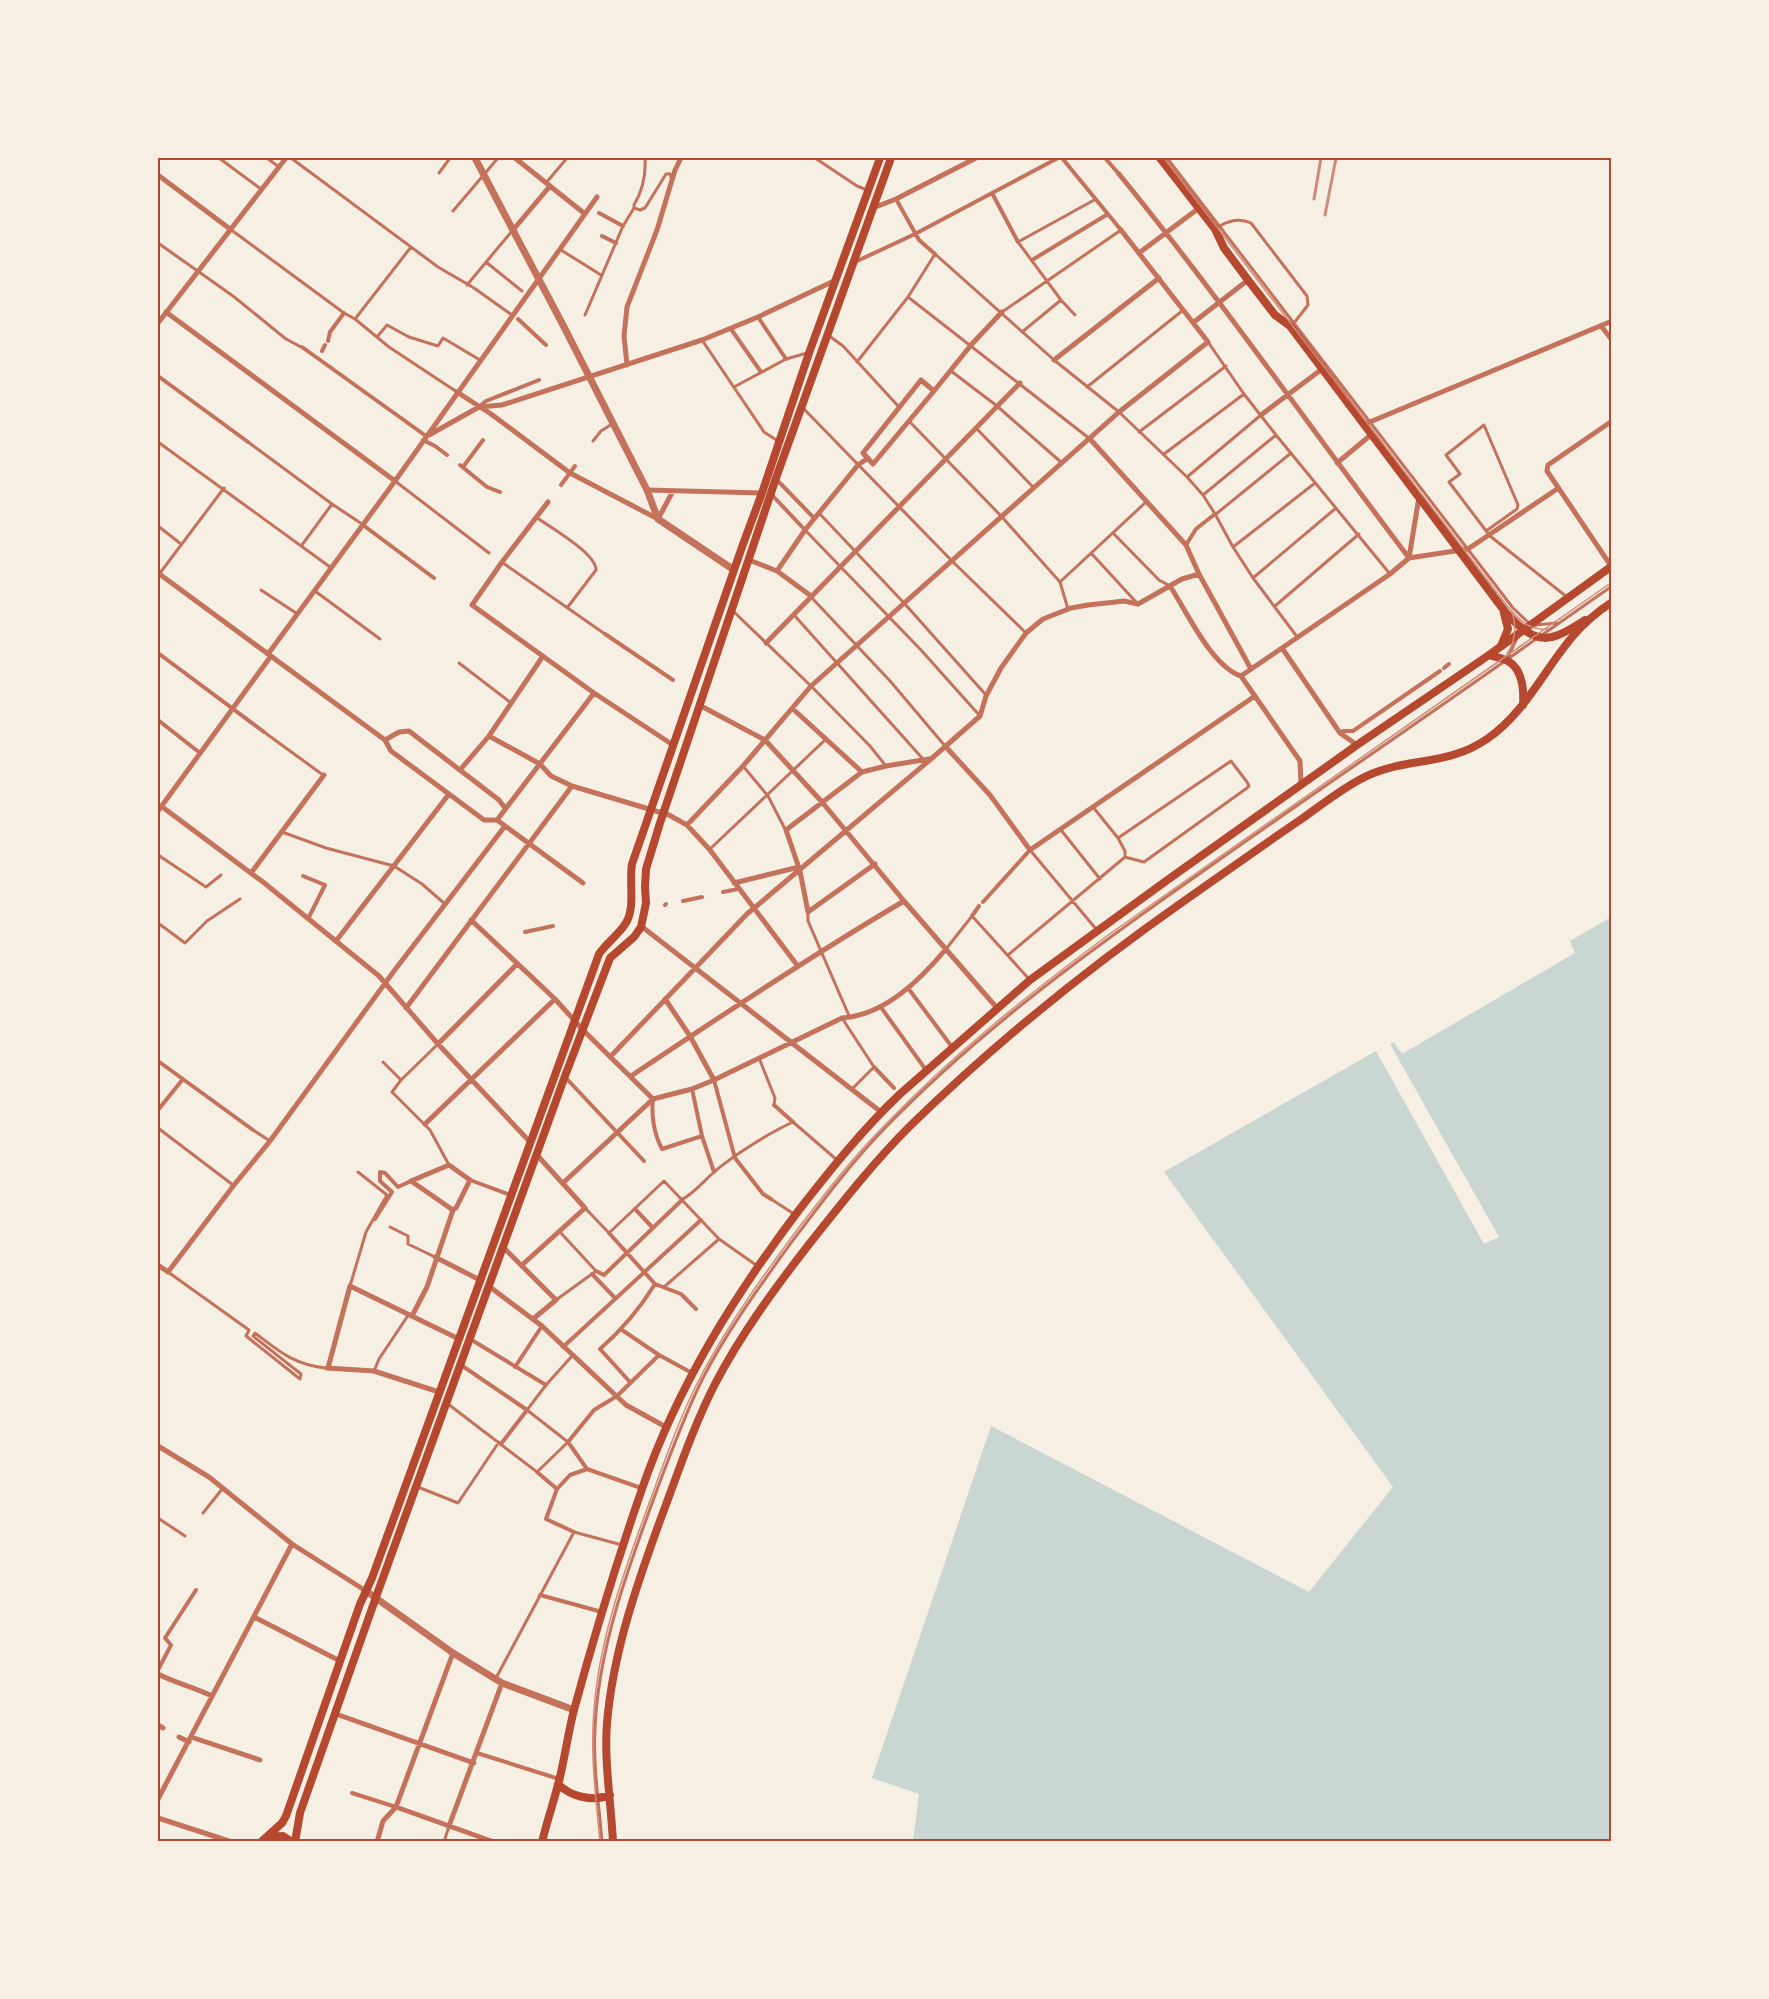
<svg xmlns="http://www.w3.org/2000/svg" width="1769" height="1999" font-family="'Varela Round',sans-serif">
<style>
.water{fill:#c9d6d2}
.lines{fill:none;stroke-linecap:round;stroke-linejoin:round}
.service{stroke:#c5725c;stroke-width:3}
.pedestrian{stroke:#c5725c;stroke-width:4}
.minor{stroke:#c5725c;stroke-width:5}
.tertiary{stroke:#c5725c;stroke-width:7}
.secondary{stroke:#b5482f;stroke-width:8}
.primary{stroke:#b5482f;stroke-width:8}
.tram{stroke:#cf8b77;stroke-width:1.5}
.rail{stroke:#cf8b77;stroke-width:3}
.neatline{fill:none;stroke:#b5482f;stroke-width:2}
</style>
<rect width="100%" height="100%" fill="#f6efe4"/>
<path class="water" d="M1611,917V1841H913L919,1794L872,1778L991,1426L1309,1592L1393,1487L1164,1172L1376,1051L1484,1244L1499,1237L1390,1044L1394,1042L1402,1054L1575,953L1570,941Z"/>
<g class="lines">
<path class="service" d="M219,158L261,189
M267,158L279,167
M291,158L438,267L474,288L512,315
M645,158C646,174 643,190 634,205V208L640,210L645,208L666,174H670L671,177
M815,158L857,186L867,190
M1167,158L1513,608L1529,623
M439,173L450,158
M546,183L567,158
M453,211L498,158
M1220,226C1230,220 1240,218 1251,223L1307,296L1308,305L1294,323
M230,229L344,313L355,319L389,347L457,392
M158,243L233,296L286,339L301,347
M561,250L601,275
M486,262L522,291
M467,285L512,231
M908,297L1090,439
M1061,300L1018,242L1096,199
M1002,312L1121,230
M585,315L623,226L634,208
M355,319L411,247
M1022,332L1061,300L1075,315
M828,335L843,346L899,407
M377,337L387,325L409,337L438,346L443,338L480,360
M702,340L764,432L778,441
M1208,342L1244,394L1276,435L1390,574
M857,362L908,297L935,254L1054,360L1119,412L1187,477L1203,495L1215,514L1233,547L1253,578L1298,638
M951,371L997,406L1062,463
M734,387L786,359L807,353
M1087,387L1182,311
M803,408L952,561L1026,633
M909,421L1002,517L1060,582L1068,609
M976,428L1033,487
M1139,432L1226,366
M593,441L601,431L612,424
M158,442L330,567
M248,442L332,504L362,524
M1164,454L1244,394
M1187,477L1261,415
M395,481L489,553
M1203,495L1276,435
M819,513L904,603L986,695
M1216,514L1291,453
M536,517C551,528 596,553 596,570L567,608
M158,526L181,544
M805,530L921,650L980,716
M1486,531L1517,509L1518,505L1484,425L1446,455L1460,474L1449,482L1490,536L1567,597
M1113,533L1159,580L1170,586
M302,545L332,504
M1233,547L1315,483
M1091,553L1137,603
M503,563L605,634
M160,573L224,488
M1253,578L1336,508
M1060,582L1146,502
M261,590L296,613
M315,591L380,639
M812,598L891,682L945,746
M1275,606L1359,534
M733,611L811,686L870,746L886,766
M794,615L923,759
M1536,625L1556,623
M1542,635L1612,586
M1507,659L1517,638
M459,663L511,703
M264,732L323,775
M1231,761L1247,782L1249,786L1247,788L1144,862L1125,857V851L1118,838Z
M743,766L768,796L785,829
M1093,807L1118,838
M1061,830L1100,879
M282,832L326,848L394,866L422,884L445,904
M710,849L825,740
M1030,850L1096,929
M158,855L206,887L221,875
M808,912V921L850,1018
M158,923L185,943L207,921L240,899
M946,949L972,916L1029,979
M1008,955L1125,857
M842,1018L874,1067L852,1089
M438,1044L401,1080L392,1092L430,1130L449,1165
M759,1058L775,1098L774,1105
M383,1062L401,1080
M158,1128L233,1185
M253,1130L270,1141
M683,1199C695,1192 703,1182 714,1172C734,1155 769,1133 793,1122L837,1160
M771,1199L794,1214
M585,1208L609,1233L664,1181L719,1239L756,1265
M390,1227L408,1236V1244L435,1257
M168,1272L249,1330L246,1336L300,1379L301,1374L253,1336L255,1333C280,1352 293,1364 325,1368
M350,1286L366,1232L387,1195L358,1172
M664,1287L719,1239
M556,1300L596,1271L560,1232
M374,1371L379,1359L409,1314
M448,1404L537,1472L568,1442L527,1410L546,1385L572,1356
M418,1487L458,1503L499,1442
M203,1513L223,1488
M158,1518L185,1536
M496,1678L574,1532L622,1545
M444,1842L449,1826
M602,1842C599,1804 593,1766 595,1729C598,1647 630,1563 658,1487C672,1450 686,1411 704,1376C728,1330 758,1289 788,1247C819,1206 849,1165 885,1128C983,1027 1097,945 1212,865C1320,789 1429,715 1536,639"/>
<path class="pedestrian" d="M1062,158L1121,230
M1105,158L1119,174
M992,193L1018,242
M896,199L919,240L935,254
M599,213L623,226
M602,236L616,243
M1032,260L1108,214
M855,262L915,234L1058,158
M758,317L786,359
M518,319L546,345
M731,329L761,372
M328,341L330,332L344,313
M302,347L426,436
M322,351L325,345
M158,376L248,442
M479,407L486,401L539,380
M423,440L435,446L447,455
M460,465L487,487L500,492
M463,467L483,440
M776,479L814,518
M561,485L575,466
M772,495L805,530
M363,525L434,578
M1186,545L1196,529L1215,514
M605,634L673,680
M158,653L264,732
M1444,668L1449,664
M158,720L200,753
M1343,731H1353L1440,671
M303,876L325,885L308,919
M723,892L738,889
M683,901L702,897
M983,902L1030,850
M665,905L666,904
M972,916L979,906
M525,932L553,926
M908,988L952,1047
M880,1006L926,1070
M158,1061L253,1130
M874,1067L894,1088
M565,1077L644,1161
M714,1080L735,1158L763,1194L771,1199
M692,1089L702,1136L714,1172
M653,1099C651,1115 654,1134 662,1149L702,1136
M774,1105L793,1122
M158,1110L183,1079
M470,1180L510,1195
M635,1209L653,1228
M375,1219L392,1192L380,1181V1172L385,1173L398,1187L411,1181
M609,1233L655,1284
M596,1271L604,1275L683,1199
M592,1274L615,1298
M622,1330L659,1355L692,1373
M470,1339L546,1385
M563,1347L701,1220
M461,1365L527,1410L501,1444
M515,1367L542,1326
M630,1382L600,1349C623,1329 639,1310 655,1284L681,1294L696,1309
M537,1472L557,1489L546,1519L574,1532
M641,1488L587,1469L568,1442L594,1410L617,1396L659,1355
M557,1489L570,1475L587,1469
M540,1595L602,1612
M158,1670L171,1645L165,1638L196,1590
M477,1753L559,1779
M352,1793L396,1807"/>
<path class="minor" d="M515,158L585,214
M1119,174C1220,298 1312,430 1409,558
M158,175L230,229
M873,208L896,199L976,158
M513,230L550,186
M1139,253L1199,208
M166,312L395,481
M1194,322L1248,280
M158,323L286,158
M1601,326L1612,340
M1054,360L1159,278
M627,365L624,336L627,307L657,230L675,170L681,158
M921,380L934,391L873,464L863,453Z
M934,391L971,345L1002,312
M457,392L491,414L570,473L658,519L673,491
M1261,415L1322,369
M1365,424L1612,321
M429,435L479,407L502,405L702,340L758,317L836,280
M1090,439L1186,545L1199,574L1251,669
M1337,463L1372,434
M647,490L762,493
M548,502L502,562L472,605L594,693L673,745
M1409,558L1468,549L1557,489
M1409,558L1419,497
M749,560L777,571L811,596
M1611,566L1547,471L1548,465L1612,421
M777,571L805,530L858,465L868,458
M158,573L385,740L391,751L484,820H497L583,883
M1170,586C1187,612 1212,667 1241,676L1300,761L1301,785
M766,643L1020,383
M1282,648L1390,574L1409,558
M268,654L395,481L597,197
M1241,676L1282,648L1340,733L1357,745
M701,706L765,740L822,802L904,901L997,1008
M793,709L862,772
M489,736L540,764L551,776L572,786L669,815L687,825L710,850L797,965
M385,740L399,732L409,731L499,800L505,808
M945,746L990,795L1030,850L1255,696
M460,770L489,736L543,656
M161,806L263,882L379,976L438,1044L530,1142
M158,811L271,656
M497,820L594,693
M687,825L743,766L811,686L1119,412L1208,342L1121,230
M875,864L808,912L800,871L786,830L862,772L886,766L929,759
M251,873L324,775
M734,883L799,867
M471,920L555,999L583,1030L653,1099
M641,926L881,1112
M336,941L449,794
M665,999L690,1036L714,1080
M406,1008L572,786
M438,1044L517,964
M610,1057L747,914L931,759L980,716L986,696L1001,668L1026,633L1043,619L1071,608L1088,605L1124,601L1138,604L1182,579L1199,574
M631,1076C721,1016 811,956 904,901
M425,1124L555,999
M411,1181L449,1165L470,1180L456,1208L453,1210L427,1287L412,1316
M411,1181L453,1210
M563,1183L653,1099L692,1089L714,1080L842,1018C885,1015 920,980 946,949
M504,1248L556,1300L533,1319
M435,1257L480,1280
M158,1265L168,1272L234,1185L270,1141L394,971L505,826
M522,1265L585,1208L537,1155
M490,1287L542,1326L626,1405L666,1427
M327,1368L374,1371L439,1392
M328,1368L350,1286L459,1339
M158,1446L209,1477L292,1544L366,1591
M254,1617L340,1661
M158,1674C175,1683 194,1687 212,1696
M336,1714L474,1763
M158,1725L163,1728
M179,1737L189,1742
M191,1737L260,1760
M158,1799L292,1544
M396,1807L494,1842
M158,1818L232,1842
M449,1826L502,1683
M377,1842L383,1821L396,1807L453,1653"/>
<path class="tertiary" d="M475,158L564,327L647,490L658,519L734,570
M366,1591L453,1653L502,1683L574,1710"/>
<path class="secondary" d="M1160,158L1215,229L1224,248L1248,280L1275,315L1290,326L1506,613C1538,647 1549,643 1585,620
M1501,646L1508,629L1504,613
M268,1837L283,1836L292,1842
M261,1842L282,1823L286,1816L360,1604L372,1578L599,954C607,942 621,933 627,921C635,906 629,882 632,864L742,547L762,493L809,353L880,158
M295,1842L300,1813L376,1597L565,1076L610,958L634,937L641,927L646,903L645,887L646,869L660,823L776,478L891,158"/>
<path class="primary" d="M1489,655C1494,657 1503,658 1508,661C1523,670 1524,690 1523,705
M558,1784C571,1797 593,1802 610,1795
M542,1842C547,1821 554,1801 559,1781C565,1757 568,1733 574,1710C594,1636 617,1561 642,1489C677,1387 734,1296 799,1210C831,1169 862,1130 900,1094L1030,980L1166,881L1357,745L1489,655L1612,566
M613,1842C611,1802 604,1762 607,1723C613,1652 637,1584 661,1518C678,1473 693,1427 715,1384C741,1334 775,1288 810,1243C841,1204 873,1163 909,1127C994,1044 1087,969 1184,901C1224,873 1263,845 1303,818C1321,805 1339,791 1359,780C1401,756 1445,768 1487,739C1525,713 1544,670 1573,636C1585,622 1597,612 1612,602"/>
<path class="tram" d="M1164,158L1508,607C1519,620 1530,631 1548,629
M1507,654C1516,640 1517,627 1512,612
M600,1842C596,1798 590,1754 594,1710C599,1641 623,1574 647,1509C664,1463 680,1415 703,1372C731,1320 765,1273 800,1226C827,1191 854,1156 885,1125C953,1054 1031,992 1111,933L1612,582"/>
<path class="rail" d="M1314,199L1321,158
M1325,215L1336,158"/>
</g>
<rect width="1769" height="1999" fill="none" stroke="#f6efe4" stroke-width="318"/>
<rect x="159" y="159" width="1451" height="1681" class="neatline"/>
</svg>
